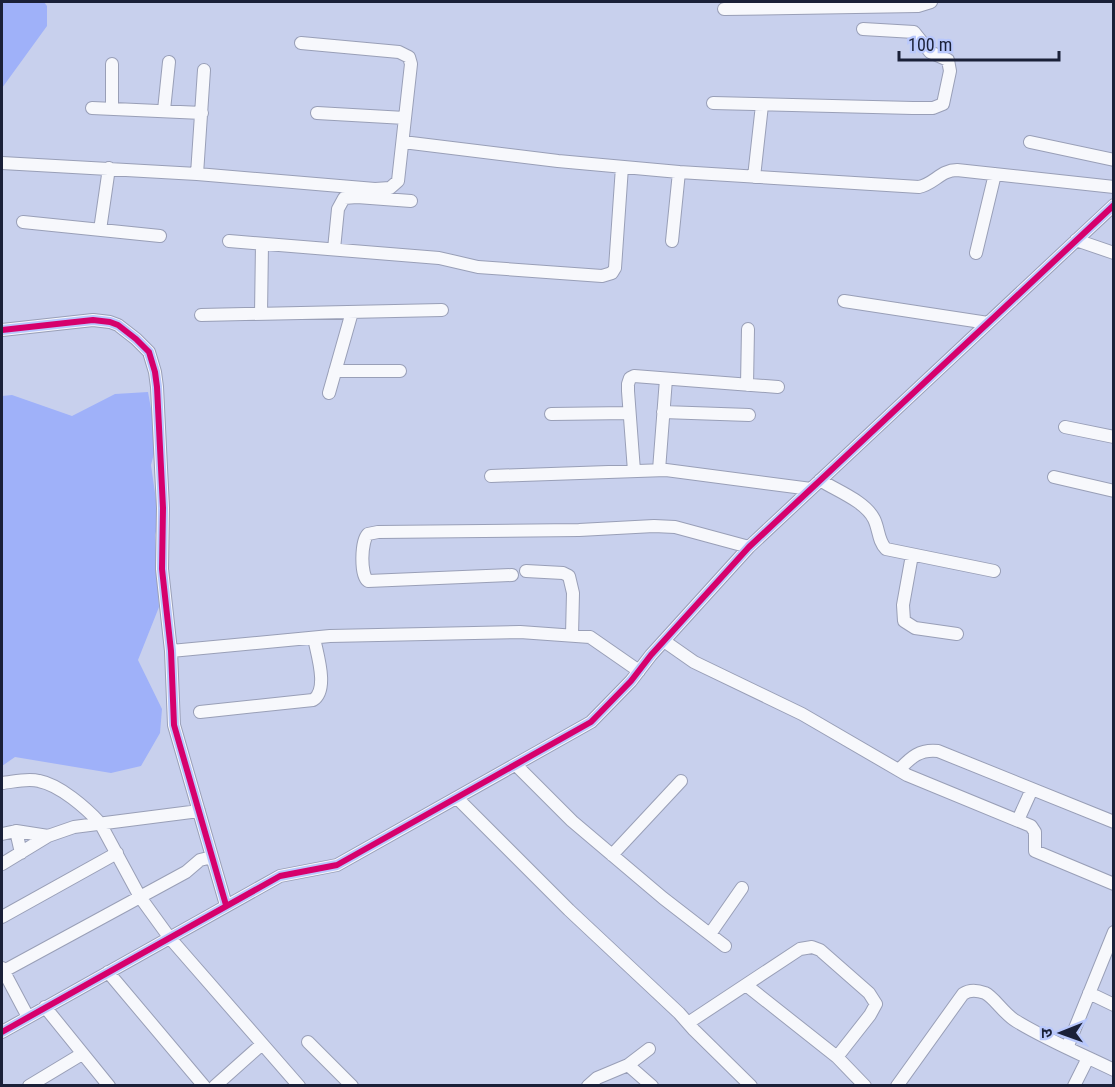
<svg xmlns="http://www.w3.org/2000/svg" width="1115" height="1087" font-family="'Roboto Condensed','Noto Sans Devanagari',sans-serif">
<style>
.water{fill:#9fb1f9}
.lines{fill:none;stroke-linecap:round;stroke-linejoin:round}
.minor-casing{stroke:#999fb7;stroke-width:14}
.minor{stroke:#f7f8fc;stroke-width:12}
.cycleway-casing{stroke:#b9c8fc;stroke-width:10}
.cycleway{stroke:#d6006c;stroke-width:6}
</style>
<rect width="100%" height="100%" fill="#c8d0ed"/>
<path class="water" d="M2,2H44L47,6V26L2,88Z
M148,392L157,442L151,465L159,521L155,535L159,607L138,660L162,709L160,733L141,766L111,773L15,757L2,766V396L12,395L72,416L115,394Z"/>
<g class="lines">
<g class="minor-casing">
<path id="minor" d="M724,9L918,6L931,2
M713,103L913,108H933L943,104L950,71L948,60L930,52L914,32L863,29
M92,108L202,113
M112,108V64
M164,110L169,62
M317,113L405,118
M403,142L558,161L679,172L919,187C934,184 941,170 957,170L1114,187
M1030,142L1114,160
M2,163L197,174L375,189L390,188L398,181L411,64L409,57L399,52L301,43
M197,174L204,70
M754,177L762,105
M23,222L160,236
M100,230L109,168
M1076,240L1114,253
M229,241L439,258L478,267L602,276L612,273L615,268L622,167
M672,241L679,172
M334,249L338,209L344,198L357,197L411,201
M976,253L995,174
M844,301L988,323
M261,314L262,244
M201,315L442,310
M2,330L93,320L110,322L118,325L136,339L149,352L155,372L157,387L163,508L162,569L171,651L174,725L226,905
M335,371H400
M747,385L748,329
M329,393L352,312
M663,412L749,415
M551,414L629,413
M1065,427L1114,437
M659,470L666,379
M634,471L628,391V384L630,378L634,376L778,387
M491,476L666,470L811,489
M1054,477L1114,491
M820,480C837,491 865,501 874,519C879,529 878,541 886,549L994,571
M912,555L903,605L904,621L915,628L957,634
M526,571L563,573L569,576L573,593L572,635
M512,575L368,581C360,575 361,541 368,534L378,532L579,530L654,526L675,527L749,547
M664,641L694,662L802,714L907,775L1031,826L1035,832V851L1114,884
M171,651L330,636L520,632L590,637L639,671
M200,712L313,700C329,690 317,654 314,638
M516,765L572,821L663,898L725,946
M899,770C911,757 920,749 938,751L1114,822
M2,783C13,782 27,778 39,781C60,785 86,808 100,823L140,897L169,937L299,1086
M457,798L569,910L679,1013L694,1030L751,1086
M1018,820L1032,789
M16,831L48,836
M2,834L16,831L21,853
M612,855L681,781
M2,864L48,836L74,827L199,811
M2,917L117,853
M710,934L742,888
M2,968L28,1017
M2,972L186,872L200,860L212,857
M108,972L204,1086
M746,985L837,1057L865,1086
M1089,993L1114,1005
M45,1007L109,1086
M688,1023L800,949L812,947L820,950L869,993L876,1004L870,1015L837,1057
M2,1032L280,876L337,865L591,722L631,681L651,655L749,547L1114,205
M308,1042L352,1086
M1067,1048L1114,932
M628,1065L652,1086
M29,1086L82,1054
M215,1086L261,1045
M588,1086L597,1078L628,1065L649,1049
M897,1086L963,994C970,989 977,990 985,993C994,997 1004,1014 1016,1021C1047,1040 1081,1054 1114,1070
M1074,1086L1088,1058"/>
</g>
<use href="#minor" class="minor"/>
<g class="cycleway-casing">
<path id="cycleway" d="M2,330L93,320L110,322L118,325L136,339L149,352L155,372L157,387L163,508L162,569L171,651L174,725L226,905
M2,1032L280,876L337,865L591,722L631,681L651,655L749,547L1114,205"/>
</g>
<use href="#cycleway" class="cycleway"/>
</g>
<rect width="1115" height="1087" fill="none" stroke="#1a2038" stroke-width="6"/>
<g transform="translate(1061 1033) rotate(269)" stroke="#b9c8fc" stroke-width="4.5" paint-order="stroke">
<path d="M0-4.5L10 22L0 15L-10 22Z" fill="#1a2038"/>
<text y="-9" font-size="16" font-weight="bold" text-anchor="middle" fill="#1a2038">उ</text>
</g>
<path d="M899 51v9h160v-9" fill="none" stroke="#1a2038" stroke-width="3"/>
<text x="908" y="51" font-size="18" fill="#1a2038" stroke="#b9c8fc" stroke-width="4.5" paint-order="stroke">100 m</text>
</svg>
